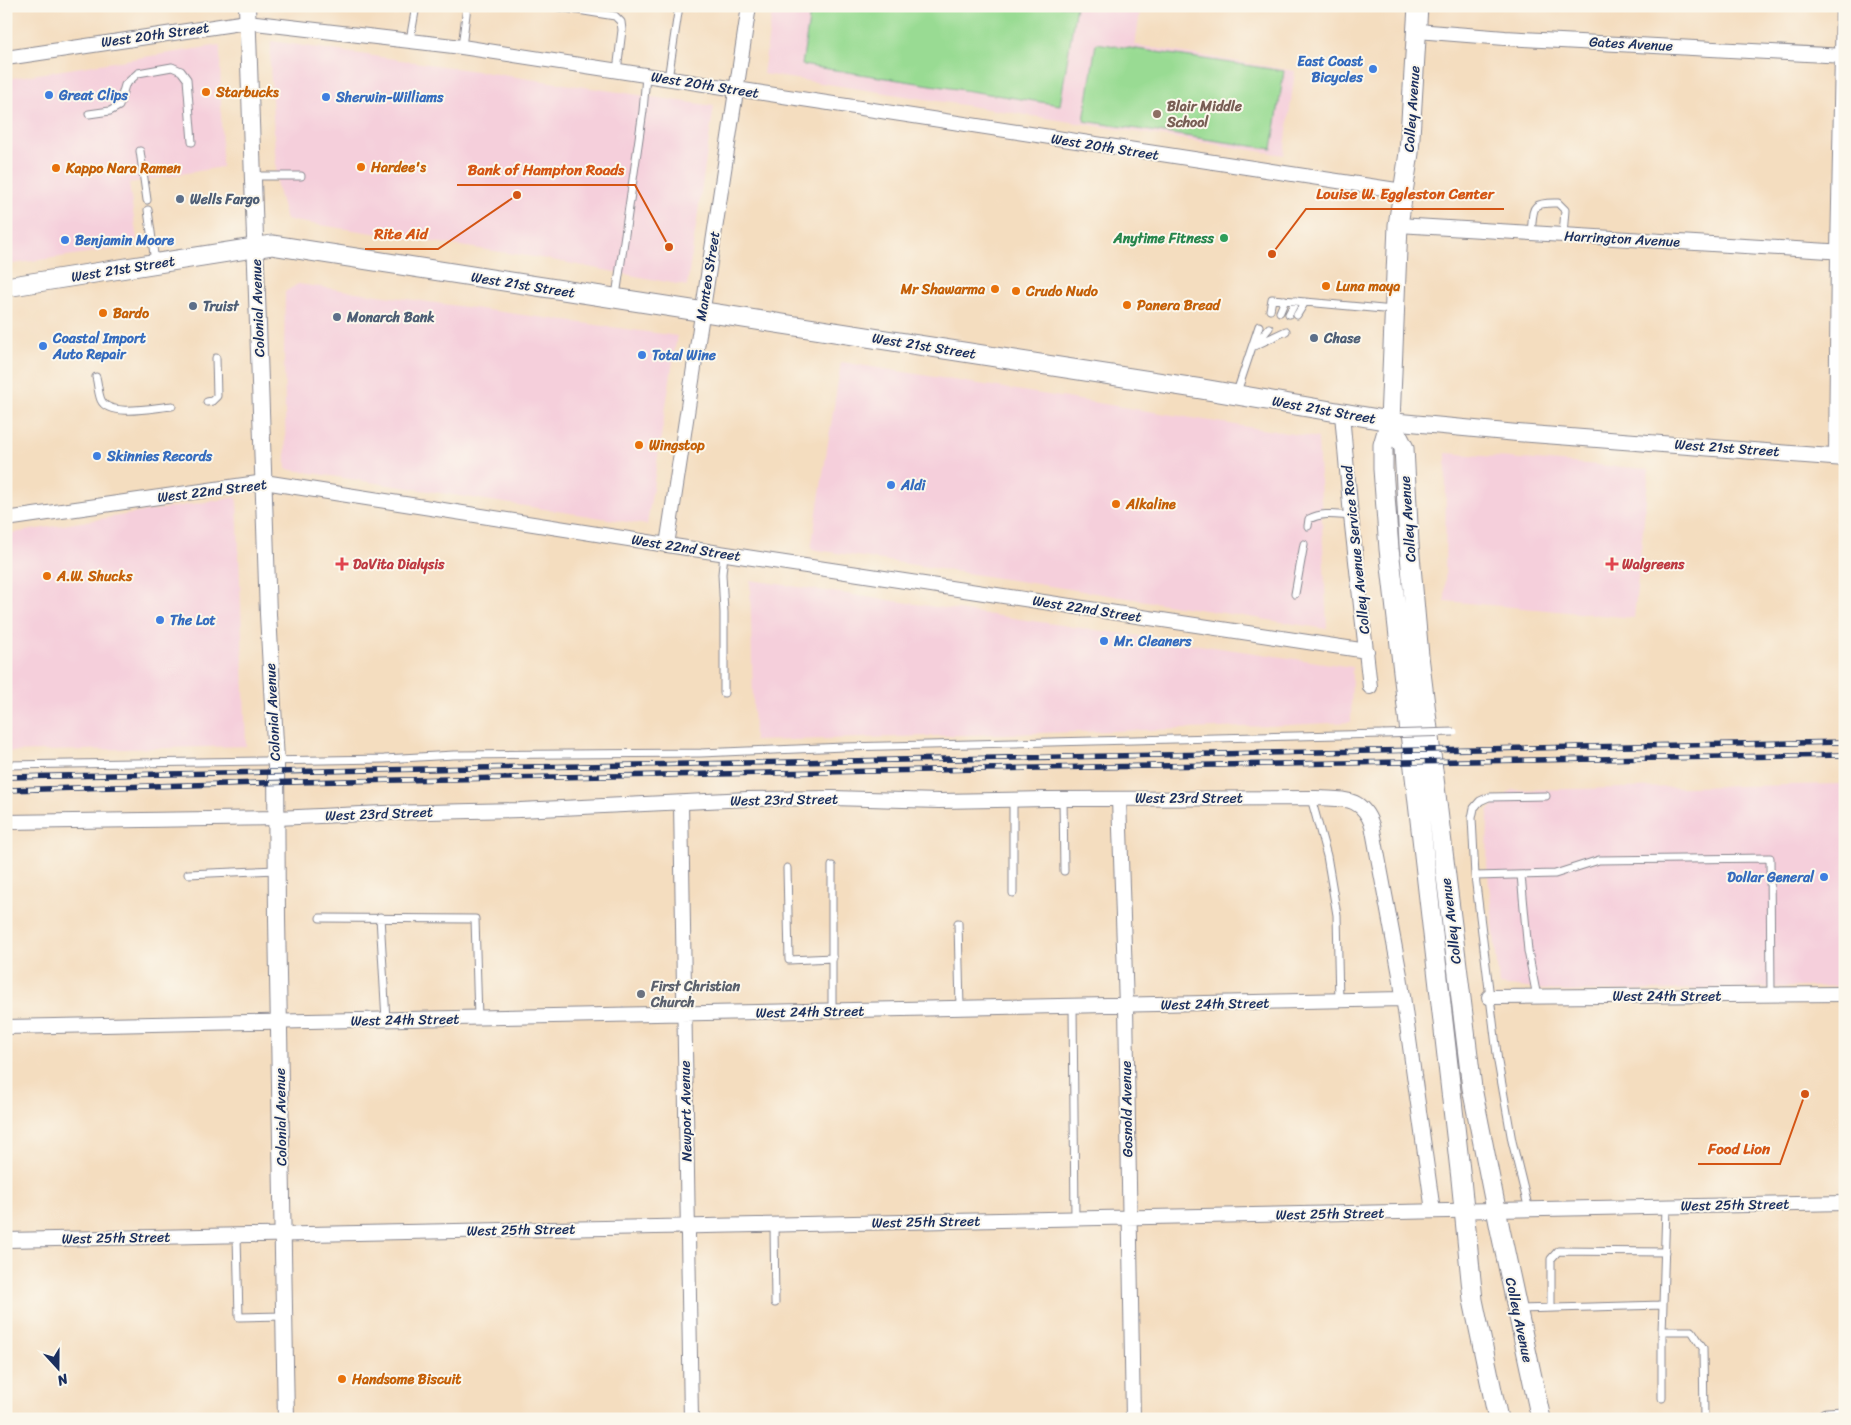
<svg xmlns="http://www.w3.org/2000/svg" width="1851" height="1425" font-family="Sriracha,sans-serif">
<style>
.built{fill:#f5cfdb}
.green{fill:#99db93;stroke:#5a8578}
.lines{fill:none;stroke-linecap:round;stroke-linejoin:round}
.service-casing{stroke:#88868e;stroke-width:9}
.minor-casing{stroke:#88868e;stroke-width:16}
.tertiary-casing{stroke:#88868e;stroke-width:18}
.secondary-casing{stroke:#88868e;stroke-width:21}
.primary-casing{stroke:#88868e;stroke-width:23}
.service{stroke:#fff;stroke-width:7}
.minor{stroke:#fff;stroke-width:14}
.tertiary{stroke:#fff;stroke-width:16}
.secondary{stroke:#fff;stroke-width:19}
.primary{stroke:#fff;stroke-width:21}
.rail-casing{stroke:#1b2f5e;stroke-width:5.5}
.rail{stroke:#fbf7ec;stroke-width:4;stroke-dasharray:11;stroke-linecap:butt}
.service-bridge-casing{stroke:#88868e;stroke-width:9;stroke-linecap:butt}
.service-bridge{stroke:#fff;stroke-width:7}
.shop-dot{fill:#3f7fe0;stroke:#fbf7ec;stroke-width:2}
.food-dot{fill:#e8710a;stroke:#fbf7ec;stroke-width:2}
.education-dot{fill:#8d6e63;stroke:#fbf7ec;stroke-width:2}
.service-dot{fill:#5c6f8a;stroke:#fbf7ec;stroke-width:2}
.leisure-dot{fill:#2e9e5b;stroke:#fbf7ec;stroke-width:2}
.health-dot{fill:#e0444e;stroke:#fbf7ec;stroke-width:2}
.worship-dot{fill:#6b7280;stroke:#fbf7ec;stroke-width:2}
.labels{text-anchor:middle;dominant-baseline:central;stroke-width:4;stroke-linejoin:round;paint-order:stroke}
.street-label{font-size:14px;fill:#1b2f5e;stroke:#fbf7ec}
.shop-label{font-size:14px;font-weight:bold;fill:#366cbe;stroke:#fbf7ec;text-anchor:start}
.food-label{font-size:14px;font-weight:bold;fill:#c56008;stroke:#fbf7ec;text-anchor:start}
.education-label{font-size:14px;font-weight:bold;fill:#785e54;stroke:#fbf7ec;text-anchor:start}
.service-label{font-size:14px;font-weight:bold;fill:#4e5e75;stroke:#fbf7ec;text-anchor:start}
.leisure-label{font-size:14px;font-weight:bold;fill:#27864d;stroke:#fbf7ec;text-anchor:end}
.health-label{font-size:14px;font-weight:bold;fill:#be3a42;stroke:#fbf7ec;text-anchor:start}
.worship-label{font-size:14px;font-weight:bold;fill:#5b616d;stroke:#fbf7ec;text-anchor:start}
.leader{fill:none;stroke:#d45514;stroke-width:2}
.callout-dot{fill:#d45514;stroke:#fbf7ec;stroke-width:2}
.callout-label{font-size:15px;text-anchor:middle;font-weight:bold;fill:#d45514;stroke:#fbf7ec;stroke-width:4;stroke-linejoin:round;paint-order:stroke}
</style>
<rect width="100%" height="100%" fill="#fbf7ec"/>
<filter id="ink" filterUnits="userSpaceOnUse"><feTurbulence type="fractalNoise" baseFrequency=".02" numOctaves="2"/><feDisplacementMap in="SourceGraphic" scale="10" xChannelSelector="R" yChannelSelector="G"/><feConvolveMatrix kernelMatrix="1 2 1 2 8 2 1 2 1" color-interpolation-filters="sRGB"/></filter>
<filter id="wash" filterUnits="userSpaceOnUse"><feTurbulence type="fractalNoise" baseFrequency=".0096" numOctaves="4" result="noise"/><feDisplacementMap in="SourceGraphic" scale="20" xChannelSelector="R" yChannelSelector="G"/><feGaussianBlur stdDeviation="1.12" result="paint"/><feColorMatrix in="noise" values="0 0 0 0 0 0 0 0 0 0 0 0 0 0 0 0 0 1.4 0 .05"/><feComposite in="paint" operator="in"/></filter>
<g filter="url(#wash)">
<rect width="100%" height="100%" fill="#f4ddbf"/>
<path class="built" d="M773,6H1141L1135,45L1295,71L1284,155L763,74Z
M271,41L714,106L687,286L547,259L286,220L277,186L270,65Z
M220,45L222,167L129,183L137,241L135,246L6,265V79Z
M298,284L677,336L647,525L286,469L284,356L285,292Z
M841,362L1318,438L1327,629L811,549Z
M1446,453L1649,469L1634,618L1445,601Z
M237,497L246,746L6,752V534Z
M750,580L1352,667L1351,722L1221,728L754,741Z
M1845,784V986L1566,992L1499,985L1487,865L1488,811L1512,790Z"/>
<path class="green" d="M811,6H1076L1060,105L802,65Z
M1096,43L1284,71L1272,149L1084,121Z"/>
</g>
<g filter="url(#ink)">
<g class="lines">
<g class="service-casing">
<path id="service" d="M553,6L615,16L621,22L622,30L617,71
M410,40L416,6
M462,47L467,6
M668,79L679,6
M89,114L110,111L119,106L125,85L138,73L172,67L181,71L187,79L192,142
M140,151L147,200
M253,176H301
M148,210L155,262
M1531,233C1534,208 1529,202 1558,203L1565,210L1563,235
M616,296L643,111L646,76
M1270,310L1272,299L1394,310
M1280,312L1285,300
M1289,314L1296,301
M1297,315L1305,302
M1255,345L1269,328
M1254,346L1286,331
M96,377C98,384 98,393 101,400C109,418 156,407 172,406
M1236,395L1259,326
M207,402L212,401L217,396L216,358
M1308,526L1309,519C1323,512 1336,515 1351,516
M724,554L722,574L724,613V693
M1295,594L1304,544
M6,765L384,759L454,755L701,753L844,747L1383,734
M1311,798L1327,856L1337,915L1339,1001
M1063,799L1064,871
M832,866V1011
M787,868L789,960L833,958
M188,874L276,870
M1521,875L1528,951L1537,997
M1475,876L1555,874L1599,860L1770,858L1771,995
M1013,893V799
M380,917L386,1020
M320,918L475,919L478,1018
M958,923L960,1008
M1073,1007L1075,1219
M1529,1210L1512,1141L1498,1062L1475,876L1472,818L1474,808L1480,801L1489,797L1546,796
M774,1225L775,1303
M237,1236L239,1317L284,1316
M1551,1307V1259L1558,1251L1665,1252
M1519,1309L1663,1305L1666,1207
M1662,1331L1663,1305
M1662,1398V1331H1692L1703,1348L1704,1419"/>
</g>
<g class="minor-casing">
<path id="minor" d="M1417,31L1505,38L1845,56
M6,58L247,22L462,47L1403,191
M1398,225L1845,252
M1342,414L1351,516L1370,687
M1836,457L1838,252L1843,6
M6,519L264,482L667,545L1367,651
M667,545L749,6
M1119,799L1126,1006L1133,1419
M681,803L691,1419
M6,822L277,818L383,813L520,810L748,799L832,798L939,801L1046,799L1316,798C1343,800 1361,795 1372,825L1400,975L1433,1211
M1489,997L1845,994
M6,1027L1403,999
M6,1240L1845,1203"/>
</g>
<g class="tertiary-casing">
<path id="tertiary" d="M247,6L268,614L276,761L277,919L286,1419
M1390,421L1517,433L1845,458"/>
</g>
<g class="secondary-casing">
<path id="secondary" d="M1418,6L1409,153L1398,225L1390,421L1383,445V469L1389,549L1461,1179L1473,1300L1498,1419
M6,287L272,245L1202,389L1390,421
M1390,421L1404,448L1409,544L1419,656L1472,1088L1500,1229L1541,1419"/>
</g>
<g class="primary-casing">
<path id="primary" d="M1827,1419L1845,1418"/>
</g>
<use href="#service" class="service"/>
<use href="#minor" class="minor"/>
<use href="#tertiary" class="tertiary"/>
<use href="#secondary" class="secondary"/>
<use href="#primary" class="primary"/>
<g class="rail-casing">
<path id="rail" d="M6,777L1845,742
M6,790L295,782L1094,767L1845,755"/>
</g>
<use href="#rail" class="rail"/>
<g class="service-bridge-casing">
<path id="service-bridge" d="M1383,734L1454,732"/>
</g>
<use href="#service-bridge" class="service-bridge"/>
</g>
</g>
<g class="shop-dot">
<circle cx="1373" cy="69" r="5"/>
<circle cx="49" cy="95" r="5"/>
<circle cx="326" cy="97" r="5"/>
<circle cx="65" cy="240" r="5"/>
<circle cx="43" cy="346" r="5"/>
<circle cx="642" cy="355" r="5"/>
<circle cx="97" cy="456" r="5"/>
<circle cx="891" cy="485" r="5"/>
<circle cx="160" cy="620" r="5"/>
<circle cx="1104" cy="641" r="5"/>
<circle cx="1824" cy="877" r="5"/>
</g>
<g class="food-dot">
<circle cx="206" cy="92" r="5"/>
<circle cx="361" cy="167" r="5"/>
<circle cx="56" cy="168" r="5"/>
<circle cx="1326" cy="286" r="5"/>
<circle cx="995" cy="289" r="5"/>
<circle cx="1016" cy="291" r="5"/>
<circle cx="1127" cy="305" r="5"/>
<circle cx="103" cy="313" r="5"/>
<circle cx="639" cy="445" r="5"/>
<circle cx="1116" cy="504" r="5"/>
<circle cx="47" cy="576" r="5"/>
<circle cx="342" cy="1379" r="5"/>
</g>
<circle class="education-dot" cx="1157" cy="114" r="5"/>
<g class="service-dot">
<circle cx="180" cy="199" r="5"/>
<circle cx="193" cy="306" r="5"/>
<circle cx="337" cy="317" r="5"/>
<circle cx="1314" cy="338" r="5"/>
</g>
<circle class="leisure-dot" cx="1224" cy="238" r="5"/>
<g class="health-dot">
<path d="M339.5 556.5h5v5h5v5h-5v5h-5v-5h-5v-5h5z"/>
<path d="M1609.5 556.5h5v5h5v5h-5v5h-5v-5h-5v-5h5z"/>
</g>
<circle class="worship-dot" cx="641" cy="994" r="5"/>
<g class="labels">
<g class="street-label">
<text transform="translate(155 35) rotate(-8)">West 20th Street</text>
<text transform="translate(1631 44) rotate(3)">Gates Avenue</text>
<text transform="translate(705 85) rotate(9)">West 20th Street</text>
<text transform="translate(1412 109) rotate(-86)">Colley Avenue</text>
<text transform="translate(1105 147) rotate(9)">West 20th Street</text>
<text transform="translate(1622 239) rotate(3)">Harrington Avenue</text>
<text transform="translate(123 269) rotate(-9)">West 21st Street</text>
<text transform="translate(708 276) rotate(-81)">Manteo Street</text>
<text transform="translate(523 285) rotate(9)">West 21st Street</text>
<text transform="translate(258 308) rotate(-92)">Colonial Avenue</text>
<text transform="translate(924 346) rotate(9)">West 21st Street</text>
<text transform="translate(1324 410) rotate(10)">West 21st Street</text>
<text transform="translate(1727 448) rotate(4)">West 21st Street</text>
<text transform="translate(212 491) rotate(-7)">West 22nd Street</text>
<text transform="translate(1408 519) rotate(-94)">Colley Avenue</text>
<text transform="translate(686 548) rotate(9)">West 22nd Street</text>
<text transform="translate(1356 550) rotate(-96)">Colley Avenue Service Road</text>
<text transform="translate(1087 609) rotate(9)">West 22nd Street</text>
<text transform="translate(273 712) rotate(-93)">Colonial Avenue</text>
<text x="1189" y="798">West 23rd Street</text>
<text transform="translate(784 800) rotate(-1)">West 23rd Street</text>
<text transform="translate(379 814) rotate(-2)">West 23rd Street</text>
<text transform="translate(1451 921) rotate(-97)">Colley Avenue</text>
<text x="1667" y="996">West 24th Street</text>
<text transform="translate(1215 1004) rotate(-1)">West 24th Street</text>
<text transform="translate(810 1012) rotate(-1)">West 24th Street</text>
<text transform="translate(405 1020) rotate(-1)">West 24th Street</text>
<text transform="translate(1127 1109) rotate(-91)">Gosnold Avenue</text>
<text transform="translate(686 1111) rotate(-91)">Newport Avenue</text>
<text transform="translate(281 1117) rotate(-91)">Colonial Avenue</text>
<text transform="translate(1735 1205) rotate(-1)">West 25th Street</text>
<text transform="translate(1330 1214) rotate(-1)">West 25th Street</text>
<text transform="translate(926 1222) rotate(-1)">West 25th Street</text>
<text transform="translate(521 1230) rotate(-1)">West 25th Street</text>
<text transform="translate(116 1238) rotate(-1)">West 25th Street</text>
<text transform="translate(1519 1320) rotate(78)">Colley Avenue</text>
</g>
<g class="shop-label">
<text x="1363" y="61" text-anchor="end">East Coast<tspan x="1363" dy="16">Bicycles</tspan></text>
<text x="59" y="95">Great Clips</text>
<text x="336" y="97">Sherwin-Williams</text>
<text x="75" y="240">Benjamin Moore</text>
<text x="53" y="338">Coastal Import<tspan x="53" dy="16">Auto Repair</tspan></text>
<text x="652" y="355">Total Wine</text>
<text x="107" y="456">Skinnies Records</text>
<text x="901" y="485">Aldi</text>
<text x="170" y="620">The Lot</text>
<text x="1114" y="641">Mr. Cleaners</text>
<text x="1814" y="877" text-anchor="end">Dollar General</text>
</g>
<g class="food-label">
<text x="216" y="92">Starbucks</text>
<text x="371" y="167">Hardee's</text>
<text x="66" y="168">Kappo Nara Ramen</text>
<text x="1336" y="286">Luna maya</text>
<text x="985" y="289" text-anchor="end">Mr Shawarma</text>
<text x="1026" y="291">Crudo Nudo</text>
<text x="1137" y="305">Panera Bread</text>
<text x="113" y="313">Bardo</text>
<text x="649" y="445">Wingstop</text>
<text x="1126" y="504">Alkaline</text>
<text x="57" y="576">A.W. Shucks</text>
<text x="352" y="1379">Handsome Biscuit</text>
</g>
<g class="education-label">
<text x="1167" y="106">Blair Middle<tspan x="1167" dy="16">School</tspan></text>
</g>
<g class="service-label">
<text x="190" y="199">Wells Fargo</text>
<text x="203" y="306">Truist</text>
<text x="347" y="317">Monarch Bank</text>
<text x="1324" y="338">Chase</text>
</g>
<g class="leisure-label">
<text x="1214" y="238">Anytime Fitness</text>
</g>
<g class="health-label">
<text x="353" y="564">DaVita Dialysis</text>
<text x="1622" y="564">Walgreens</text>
</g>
<g class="worship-label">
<text x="651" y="986">First Christian<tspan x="651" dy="16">Church</tspan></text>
</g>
</g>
<path class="leader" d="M669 247L635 185H457M1272 254L1306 209H1504M517 195L438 249H365M1805 1094L1780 1164H1698"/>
<g class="callout-dot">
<circle cx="669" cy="247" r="5"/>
<circle cx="1272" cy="254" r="5"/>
<circle cx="517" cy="195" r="5"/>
<circle cx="1805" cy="1094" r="5"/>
</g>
<g class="callout-label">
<text x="546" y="175">Bank of Hampton Roads</text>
<text x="1405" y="199">Louise W. Eggleston Center</text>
<text x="401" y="239">Rite Aid</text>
<text x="1739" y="1154">Food Lion</text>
</g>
<rect width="1851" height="1425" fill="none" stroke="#fbf7ec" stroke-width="25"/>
<g transform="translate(58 1368) rotate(159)" stroke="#fbf7ec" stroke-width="4" paint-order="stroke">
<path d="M0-4L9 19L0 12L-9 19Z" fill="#1b2f5e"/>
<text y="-8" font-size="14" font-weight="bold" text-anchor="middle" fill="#1b2f5e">N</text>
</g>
</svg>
